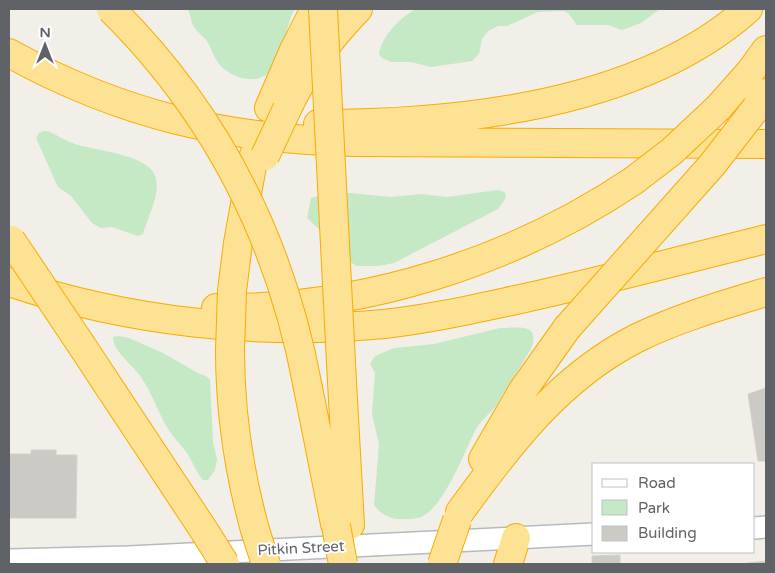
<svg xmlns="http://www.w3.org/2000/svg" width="775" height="573" font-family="'Varela Round',sans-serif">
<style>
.green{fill:#c5e8c5}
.building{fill:#cccac5;stroke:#d6d1c6}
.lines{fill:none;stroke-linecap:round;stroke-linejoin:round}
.secondary-casing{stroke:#b6babf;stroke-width:24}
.highway-casing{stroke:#f9ab00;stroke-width:30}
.secondary{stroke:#fff;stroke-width:21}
.highway{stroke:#fde293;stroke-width:28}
.highway-bridge-casing{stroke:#f9ab00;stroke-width:30;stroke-linecap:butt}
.highway-bridge{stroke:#fde293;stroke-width:28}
.labels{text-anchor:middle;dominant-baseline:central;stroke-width:4;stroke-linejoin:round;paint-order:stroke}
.street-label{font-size:15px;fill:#5f6368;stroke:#fff}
</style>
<rect width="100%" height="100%" fill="#f1efe8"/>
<path class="green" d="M188,9H295L292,14C287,29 279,60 270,71C256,87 227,77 217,61C213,55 211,47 207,41C203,36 197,32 194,27C191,22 190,14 188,9Z
M416,9H660L641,23L622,30L608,25H577L568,13L563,11L538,12L507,26H498L488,31L482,39L479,54L472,61L431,67L411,62H391L382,58L379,54C382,36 399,18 416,9Z
M43,131H48C57,135 66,141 75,144C95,151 152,154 156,179C160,196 147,218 143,234L138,236L112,227L101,228L92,223L71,196L58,187L36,138L39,133Z
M497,190L502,191L506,194L505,199L498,209L394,263L378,266H357L352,263L338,247L307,218L311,198L326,194L350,193L391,197L421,194L447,197Z
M500,328C518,328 541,322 531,349C519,368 507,388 495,407C489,414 482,420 477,427C465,449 443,512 418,518C413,519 408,519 403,519C391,520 380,514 374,505L379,444L372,414L375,373L370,364L375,356L394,348L434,344Z
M118,336L129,338L163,353L198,373L206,376L210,380L213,442L217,459L215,470L208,480H203C196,472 193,462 187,453C181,445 173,437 168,429C158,412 152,393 141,377C133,365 112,350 113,337Z"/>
<path class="building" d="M766,388V461H758L748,394Z
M31,450H56V455H77L76,518H9V454H31Z
M620,555V564H592V556Z
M766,561V564H747V563Z"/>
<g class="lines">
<g class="secondary-casing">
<path id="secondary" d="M754,528L766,527
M9,560L129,557L594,534"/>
</g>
<g class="highway-casing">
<path id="highway" d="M9,53C121,115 229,140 357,142L766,144
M269,108L294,50L315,9
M718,108L750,72L766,50
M756,108L766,93
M287,109C304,72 329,39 358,9
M318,124C458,124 639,106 748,9
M9,282C129,322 258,336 384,324C431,319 478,308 525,298C606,280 686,259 766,239
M232,291L238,243L254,155
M216,308C362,310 512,262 633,181
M82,346L205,532
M230,350C230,410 239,472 255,530
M342,382L350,525
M308,388L335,524
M483,459L523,390L567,328
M460,512C509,444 560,377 637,338C678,318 723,305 766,292
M508,564L516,538"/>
</g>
<use href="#secondary" class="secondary"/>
<use href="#highway" class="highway"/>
<g class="highway-bridge-casing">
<path id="highway-bridge" d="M111,9C218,115 281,241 308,388
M323,9L342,382
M265,156L287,109
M633,181L671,152L718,108
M11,240L82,346
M567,328L712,165L756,108
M230,350L232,291
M336,526L343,564
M255,530L266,564
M205,532L225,564
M442,564L457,520"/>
</g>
<use href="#highway-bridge" class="highway-bridge"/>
</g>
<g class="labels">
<g class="street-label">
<text transform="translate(301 548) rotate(-3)">Pitkin Street</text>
</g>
</g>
<rect width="775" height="573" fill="none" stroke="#5f6368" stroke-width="20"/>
<rect x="592" y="463" width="162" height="90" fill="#ffffff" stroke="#bfc1c3"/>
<rect x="602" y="479" width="25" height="8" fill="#ffffff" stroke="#bfc1c3"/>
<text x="638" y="488" font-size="15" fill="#5f6368">Road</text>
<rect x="602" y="500" width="25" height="15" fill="#c5e8c5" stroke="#bfc1c3"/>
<text x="638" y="513" font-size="15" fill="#5f6368">Park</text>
<rect x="602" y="526" width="25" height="15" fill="#cccac5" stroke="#bfc1c3"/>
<text x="638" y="538" font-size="15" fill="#5f6368">Building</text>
<g transform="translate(45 45)" stroke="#ffffff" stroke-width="4" paint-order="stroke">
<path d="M0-4L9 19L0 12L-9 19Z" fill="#5f6368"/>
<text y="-8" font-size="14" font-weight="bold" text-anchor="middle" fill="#5f6368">N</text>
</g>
</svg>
